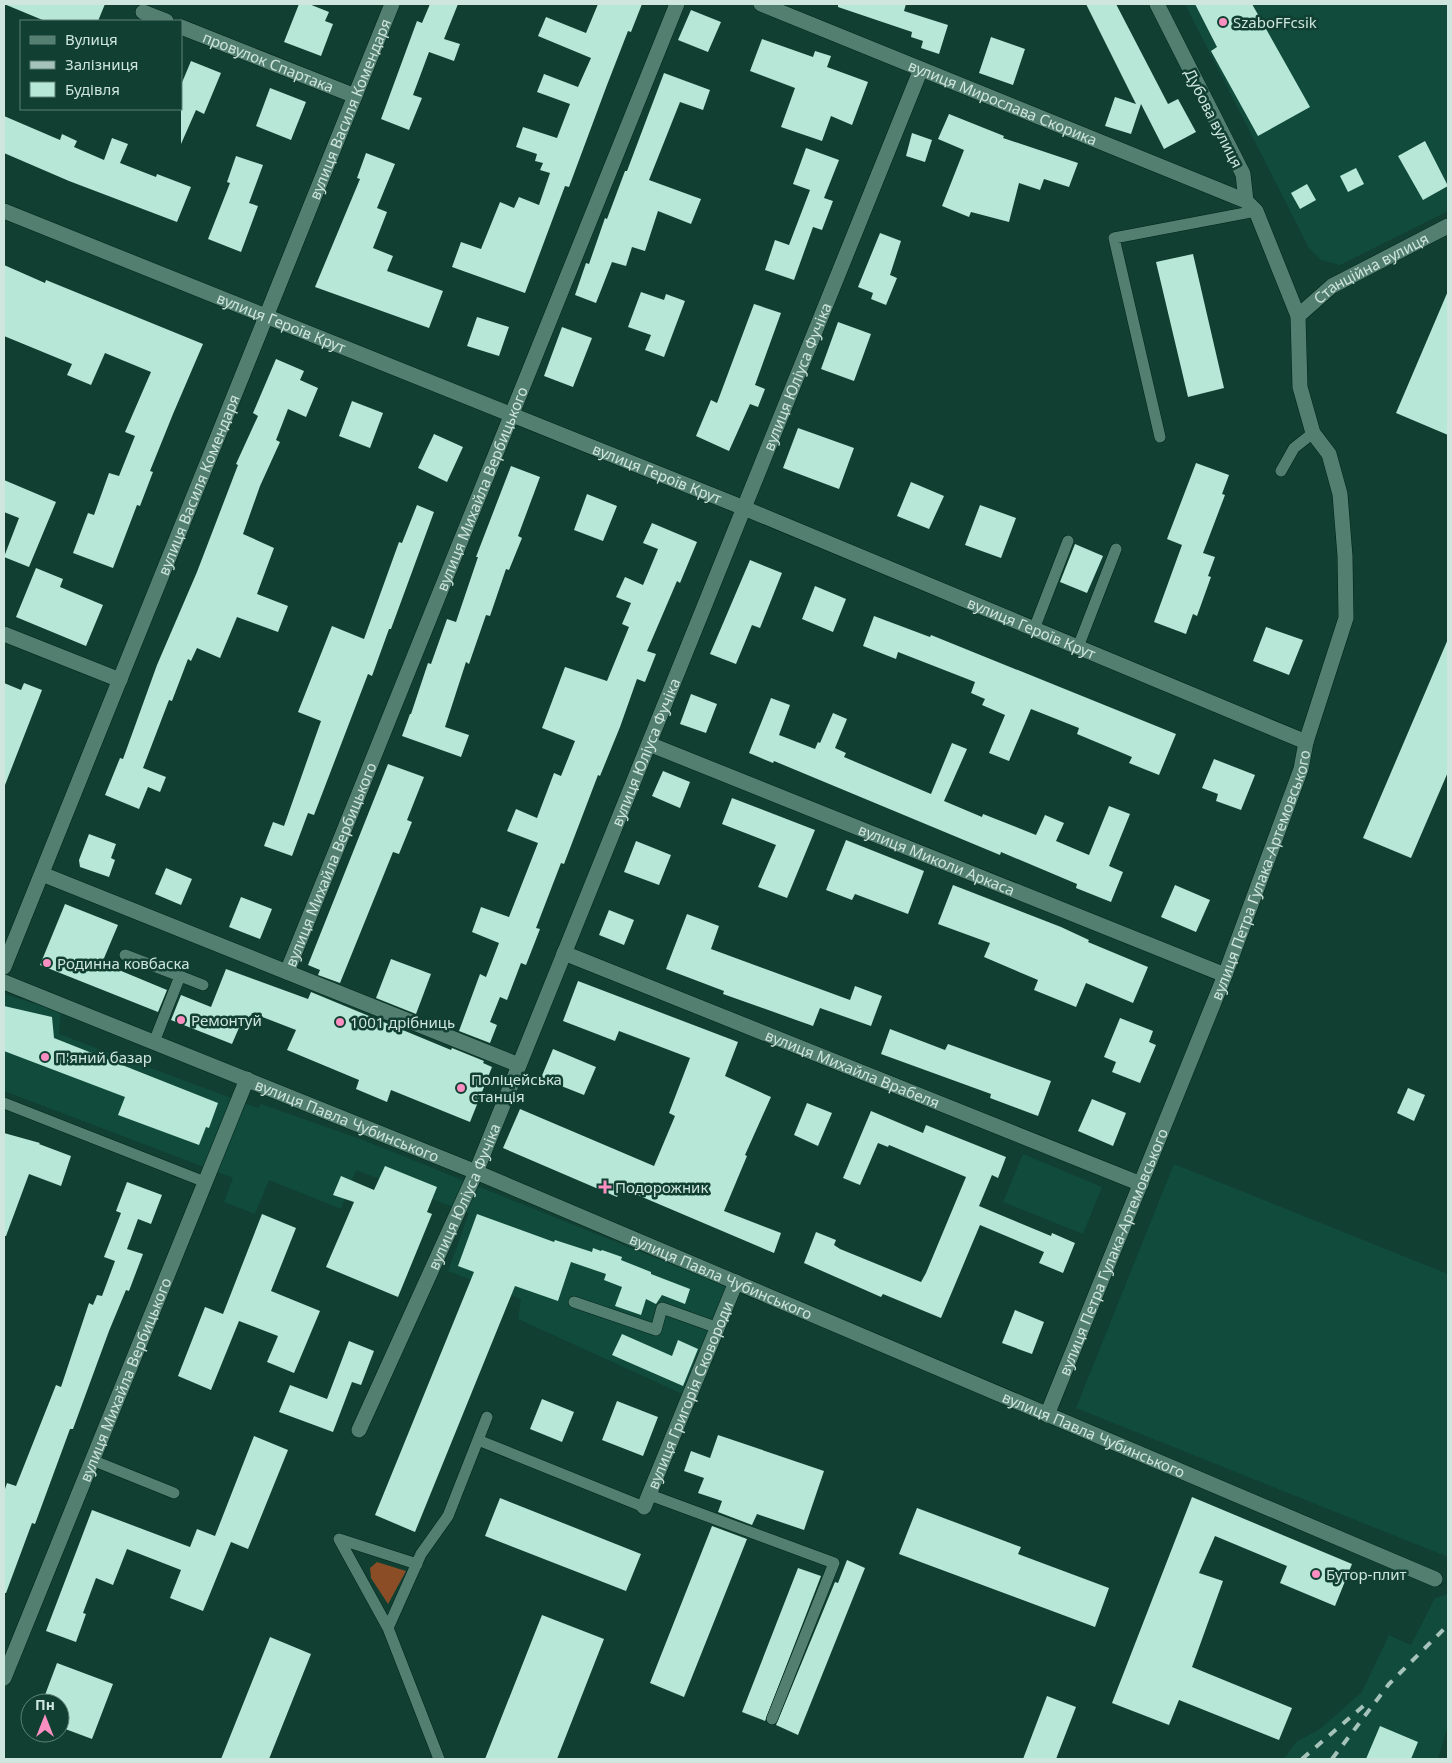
<svg xmlns="http://www.w3.org/2000/svg" width="1452" height="1763" font-family="'Noto Sans',sans-serif">
<style>
.built{fill:#114b3c}
.green{fill:#8b4d25}
.building{fill:#b7e7d6}
.lines{fill:none;stroke-linecap:round;stroke-linejoin:round}
.lane-casing{stroke:#02241b;stroke-width:12}
.street-casing{stroke:#02241b;stroke-width:16}
.lane{stroke:#537f70;stroke-width:11}
.street{stroke:#537f70;stroke-width:15}
.rail{stroke:#a6c3b9;stroke-width:4;stroke-dasharray:9 9;stroke-linecap:butt}
.poi-dot{fill:#fc8fc2;stroke:#113f32;stroke-width:2}
.labels{text-anchor:middle;dominant-baseline:central;stroke-width:5;stroke-linejoin:round;paint-order:stroke}
.poi-label{font-size:15px;fill:#cee6dd;stroke:#113f32;text-anchor:start}
.street-label{font-size:15px;fill:#cee6dd;stroke:#113f32}
</style>
<rect width="100%" height="100%" fill="#113f32"/>
<path class="built" d="M1185,4H1448V211L1340,265L1321,260L1309,248Z
M4,994L61,1012L59,1034L258,1108L261,1104L363,1140L728,1287L687,1396L518,1319L521,1299L448,1271L469,1213L356,1170L341,1209L269,1180L255,1214L224,1202L233,1178L4,1091Z
M1023,1154L1102,1187L1083,1234L1003,1202Z
M1174,1164L1448,1274V1557L1076,1408Z
M1448,1594V1726L1438,1759H1284L1296,1742L1320,1729L1362,1692L1389,1635L1411,1645L1435,1598Z"/>
<path class="green" d="M377,1562L406,1571L388,1604L371,1578L370,1568Z"/>
<path class="building" d="M4,4H105L98,21H45Z
M299,4H309L329,12L325,21L333,24L321,56L284,42Z
M430,4H458L444,39L460,44L454,61L429,52L413,95L422,98L409,130L381,119L417,21L422,23Z
M598,4H642L631,32L628,31L607,85L569,187L565,186L525,293L452,267L461,242L481,249L500,202L514,208L519,197L539,205L550,173L540,170L543,163L535,161L537,154L516,147L523,127L557,138L570,104L537,92L544,74L578,87L591,58L538,36L546,17L586,33Z
M838,4H906L904,11L948,25L939,54L921,48L923,41L911,37L912,32L838,7Z
M1086,4H1116L1168,104L1178,99L1196,132L1164,149L1141,104L1131,134L1105,126L1115,97L1136,104Z
M1195,4H1252L1310,107L1258,136L1211,51L1217,47Z
M691,10L721,22L708,52L678,40Z
M991,37L1025,49L1013,85L979,73Z
M762,39L813,57L815,51L831,56L827,67L868,82L852,125L831,116L822,141L781,127L795,88L750,71Z
M191,61L221,73L204,114L196,110L181,144V85Z
M664,73L710,90L703,110L680,102L649,180L701,199L691,224L658,211L645,251L632,247L626,266L612,262L596,303L575,295L586,263L589,264L605,218L607,219L625,171H627Z
M270,88L306,102L291,140L256,126Z
M949,114L1004,136L1003,138L1078,163L1069,187L1044,179L1040,190L1019,183L1009,222L971,212L969,217L942,206L964,150L938,139Z
M4,116L60,140L62,134L77,141L74,147L104,160L112,138L128,144L120,163L156,177L157,174L191,187L177,222L69,181L4,153Z
M912,133L932,140L925,162L906,156Z
M1425,141L1448,186L1423,200L1398,156Z
M806,148L839,160L824,198L833,201L822,230L813,227L794,280L765,270L775,240L789,245L810,190L793,184Z
M366,153L395,164L377,208L387,212L373,248L393,256L387,271L443,291L429,328L315,287L360,179L357,178Z
M236,156L263,165L249,203L258,206L241,252L208,239L230,183L227,182Z
M1356,168L1364,184L1348,192L1340,176Z
M1307,184L1316,200L1300,209L1291,193Z
M880,233L901,241L890,275L897,278L886,305L871,299L873,293L858,287Z
M1193,254L1224,388L1188,397L1156,262Z
M4,265L45,283L46,280L203,344L173,414L150,471L153,472L140,506L137,505L113,568L73,553L88,513L94,515L109,473L119,476L135,436L125,432L151,372L105,353L91,385L67,375L72,364L4,336Z
M1448,291V435L1396,413Z
M641,292L664,300L666,294L685,301L664,357L645,350L651,335L628,327Z
M754,304L781,313L755,385L765,389L758,407L750,404L729,451L696,436L711,400L717,403Z
M477,317L509,327L499,356L467,346Z
M838,322L871,334L854,381L821,369Z
M562,327L592,338L573,387L544,376Z
M276,359L304,371L300,380L318,388L306,417L288,409L276,440L280,442L260,486L243,534L274,548L257,594L288,606L278,632L237,617L220,658L197,648L191,661L188,659L172,701L169,700L143,768L166,777L160,792L148,787L139,809L105,795L120,758L123,759L157,665L197,572L238,465L236,464L258,416L253,413Z
M352,401L383,413L370,448L339,436Z
M798,428L854,448L839,489L783,468Z
M434,434L463,447L447,482L418,468Z
M1196,463L1229,475L1222,494L1225,495L1203,553L1215,557L1208,576L1211,577L1197,616L1193,614L1186,634L1154,622L1182,545L1167,539Z
M511,466L540,477L518,536L522,538L509,570L506,569L490,616L486,615L469,664L466,662L445,727L469,735L461,757L402,736L410,714H411L428,663L431,664L447,619L456,622L478,557H476Z
M4,480L56,502L29,567L4,557L19,518L4,512Z
M911,482L944,496L929,529L897,516Z
M587,494L617,506L603,541L574,530Z
M417,505L434,512L391,629H389L372,676L368,674L314,815L308,813L292,856L264,846L273,822L284,826L321,721L298,712L332,626L364,639L399,542L402,543Z
M980,505L1016,518L1001,558L965,545Z
M652,523L697,542L680,583L677,581L647,651L656,654L645,682L637,679L620,727L600,776L598,775L564,864L561,863L536,928L540,929L526,965L521,963L507,1000L500,997L490,1022L497,1025L490,1043L459,1031L480,974L486,977L499,943L472,932L481,907L509,917L538,843L507,831L516,809L537,818L554,773L561,776L575,741L542,728L565,667L607,681L629,627L622,624L631,603L616,597L625,577L643,585L658,549L643,543Z
M1075,544L1103,556L1087,593L1060,582Z
M750,560L782,573L760,628L752,625L736,664L710,654Z
M36,568L63,579L60,587L103,605L86,646L16,617Z
M815,586L846,599L833,632L802,619Z
M874,616L930,637L931,635L1176,734L1159,775L1129,763L1132,757L1077,734L1079,728L1031,709L1009,761L989,753L1005,715L982,705L985,699L971,693L975,682L898,652L896,659L863,646Z
M1266,627L1303,640L1289,675L1253,661Z
M1448,639V772L1411,858L1363,838Z
M4,683L21,690L24,683L42,690L5,785Z
M691,694L717,704L706,733L680,724Z
M771,698L790,705L779,735L815,749L818,742L820,743L833,713L847,719L835,748L846,753L844,757L931,794L952,743L967,749L944,801L982,817L983,814L1036,835L1045,815L1064,823L1056,841L1089,855L1109,806L1130,814L1109,866L1123,872L1111,902L1076,888L1077,884L1001,852L1000,855L774,761L773,763L749,753Z
M1214,759L1255,775L1241,810L1216,801L1218,794L1202,788Z
M388,764L424,777L407,820L412,822L399,854L393,852L340,983L318,975L320,970L308,965Z
M663,771L690,782L680,808L652,796Z
M732,798L815,830L787,898L758,887L776,845L722,824Z
M89,834L116,844L111,858L115,860L109,877L80,867L79,860Z
M846,840L924,871L908,914L855,894L852,900L826,890Z
M636,841L671,855L659,885L624,872Z
M166,868L192,879L181,905L155,894Z
M953,885L1061,927L1089,940L1088,942L1148,967L1133,1003L1086,983L1076,1007L1034,990L1038,980L984,957L990,943L938,924Z
M1175,885L1210,900L1196,932L1161,917Z
M241,897L272,909L260,939L229,927Z
M65,904L118,925L102,963L167,990L158,1012L40,965Z
M609,910L634,920L624,945L599,935Z
M687,914L719,926L711,949L850,1000L855,986L882,996L871,1026L820,1008L813,1026L723,994L724,991L666,969Z
M391,959L431,974L416,1014L376,998Z
M226,969L308,999L311,992L451,1050L452,1048L484,1061L483,1063L492,1067L470,1122L391,1090L387,1102L356,1089L359,1080L287,1050L296,1030L252,1013L250,1018L244,1016L232,1044L171,1020L181,995L211,1007Z
M578,981L738,1042L725,1076L771,1097L745,1155L747,1156L724,1211L781,1233L774,1253L621,1188L617,1197L503,1148L520,1109L654,1166L675,1116L669,1113L690,1058L619,1031L615,1041L563,1021Z
M4,1006L52,1017L54,1038L218,1103L209,1128L206,1127L199,1145L118,1115L125,1097L4,1051Z
M1120,1018L1153,1031L1149,1042L1156,1045L1140,1083L1112,1072L1116,1062L1104,1057Z
M890,1029L945,1050L948,1044L1051,1081L1038,1116L990,1098L991,1094L881,1054Z
M553,1049L596,1067L584,1095L541,1078Z
M1408,1088L1425,1095L1414,1121L1397,1113Z
M1092,1099L1126,1113L1113,1146L1078,1131Z
M807,1103L832,1113L818,1146L794,1135Z
M871,1111L923,1133L926,1125L1006,1157L998,1178L992,1175L979,1206L1051,1236L1052,1233L1075,1243L1063,1273L1039,1263L1044,1252L980,1225L941,1318L883,1294L881,1297L804,1263L816,1232L836,1240L834,1245L840,1249L921,1282L926,1273L966,1177L889,1145L888,1147L878,1143L860,1185L843,1178Z
M4,1133L40,1143L39,1144L71,1156L61,1186L29,1174L6,1236H4Z
M385,1166L437,1187L427,1212L432,1214L398,1297L326,1267L354,1202L333,1195L341,1176L374,1190Z
M127,1182L162,1195L151,1224L138,1219L127,1249L143,1254L129,1291L126,1290L109,1331L73,1429H70L35,1524L32,1523L6,1593H4V1492L7,1483L16,1486L56,1385L61,1387L89,1303L93,1305L97,1295L102,1296L115,1261L104,1257L121,1213L116,1211Z
M262,1214L296,1228L271,1291L320,1311L294,1373L267,1362L278,1336L239,1321L211,1390L178,1376L205,1307L223,1314Z
M477,1214L554,1242L555,1240L592,1252L593,1248L601,1251L602,1250L622,1257L621,1260L651,1272V1274L690,1289L685,1304L662,1295L656,1304L646,1299L641,1315L615,1306L622,1287L604,1280L606,1274L571,1262L558,1301L515,1286L415,1532L375,1515L474,1272L458,1266Z
M1015,1310L1044,1322L1032,1354L1002,1343Z
M622,1334L672,1356L678,1340L698,1349L683,1386L612,1355Z
M349,1341L374,1351L361,1385L352,1382L333,1432L279,1412L290,1385L327,1399Z
M542,1399L574,1412L562,1442L530,1429Z
M617,1401L658,1417L643,1456L602,1440Z
M718,1435L824,1471L804,1530L757,1514L752,1525L718,1512L722,1501L698,1493L704,1478L684,1471L691,1451L710,1458Z
M254,1436L288,1450L248,1549L231,1542L203,1611L170,1598L181,1570L127,1549L113,1585L96,1578L83,1613L86,1614L76,1642L46,1631L92,1510L190,1547L197,1529L215,1536Z
M1192,1497L1352,1564L1335,1606L1280,1583L1287,1566L1215,1536L1199,1573L1223,1581L1192,1667L1292,1708L1279,1740L1179,1700L1169,1725L1112,1703Z
M500,1498L641,1554L626,1591L485,1536Z
M917,1508L1021,1547L1018,1554L1109,1588L1095,1627L899,1554Z
M712,1526L747,1539L684,1697L650,1683Z
M847,1560L865,1568L798,1735L776,1725L835,1582L838,1583Z
M798,1568L821,1576L765,1721L742,1712Z
M542,1615L604,1639L557,1759H485Z
M270,1637L311,1654L269,1759H221Z
M57,1663L113,1684L92,1739L60,1727V1703H42Z
M1047,1696L1076,1707L1056,1759H1023Z
M1380,1726L1418,1742L1411,1759H1366Z"/>
<g class="lines">
<g class="lane-casing">
<path id="lane" d="M1160,437L1114,238L1256,211
M1281,471L1294,448L1313,433
M1034,629L1068,541
M1078,647L1116,549
M125,955L180,976
M154,1042L180,976L203,985
M4,1103L205,1182
M574,1302L656,1330L662,1308L718,1328
M478,1440L644,1507
M92,1460L174,1493
M650,1495L834,1563L772,1719
M388,1628L339,1539L417,1564
M439,1759L388,1628L421,1554L448,1516L487,1417"/>
</g>
<g class="street-casing">
<g id="street">
<path id="s1" d="M761,4L1246,201"/>
<path d="M143,12L166,21"/>
<path id="s2" d="M181,27L355,96"/>
<path id="s3" d="M4,211L744,508L1306,742"/>
<path id="s4" d="M1298,316L1332,286L1448,226"/>
<path d="M4,634L120,680"/>
<path id="s5" d="M649,744L1225,975"/>
<path d="M42,874L519,1065"/>
<path id="s6" d="M564,953L1141,1184"/>
<path id="s7" d="M4,967L392,4"/>
<path id="s8" d="M287,972L677,4"/>
<path id="s9" d="M4,982L476,1172L1435,1579"/>
<path id="s10" d="M1047,1415L1225,975L1301,769L1306,742L1346,618L1345,556L1340,494L1329,454L1313,433L1300,387L1298,316L1256,211L1246,201L1243,174L1157,4"/>
<path id="s11" d="M359,1430L476,1172L921,69"/>
<path id="s12" d="M644,1507L736,1282"/>
<path id="s13" d="M4,1678L247,1079"/>
</g>
</g>
<use href="#lane" class="lane"/>
<use href="#street" class="street"/>
<path class="rail" d="M1302,1759L1368,1702
M1332,1759L1389,1684L1448,1625"/>
</g>
<g class="poi-dot">
<circle cx="1223" cy="22" r="5"/>
<circle cx="47" cy="963" r="5"/>
<circle cx="181" cy="1020" r="5"/>
<circle cx="340" cy="1022" r="5"/>
<circle cx="45" cy="1057" r="5"/>
<circle cx="461" cy="1088" r="5"/>
<path d="M602.5 1179.5h5v5h5v5h-5v5h-5v-5h-5v-5h5z"/>
<circle cx="1316" cy="1574" r="5"/>
</g>
<g class="labels">
<g class="poi-label">
<text x="1233" y="22">SzaboFFcsik</text>
<text x="57" y="963">Родинна ковбаска</text>
<text x="191" y="1020">Ремонтуй</text>
<text x="350" y="1022">1001 дрібниць</text>
<text x="55" y="1057">П'яний базар</text>
<text x="471" y="1079">Поліцейська<tspan x="471" dy="17">станція</tspan></text>
<text x="615" y="1187">Подорожник</text>
<text x="1326" y="1574">Бутор-плит</text>
</g>
<g class="street-label">
<text stroke="none"><textPath href="#s2" startOffset="94">провулок Спартака</textPath></text>
<text stroke="none"><textPath href="#s1" startOffset="261">вулиця Мирослава Скорика</textPath></text>
<text stroke="none"><textPath href="#s7" startOffset="925">вулиця Василя Комендаря</textPath></text>
<text transform="translate(1214 118) rotate(63)">Дубова вулиця</text>
<text stroke="none"><textPath href="#s4" startOffset="88">Станційна вулиця</textPath></text>
<text stroke="none"><textPath href="#s3" startOffset="299">вулиця Героїв Крут</textPath></text>
<text stroke="none"><textPath href="#s11" startOffset="1141">вулиця Юліуса Фучіка</textPath></text>
<text stroke="none"><textPath href="#s3" startOffset="704">вулиця Героїв Крут</textPath></text>
<text stroke="none"><textPath href="#s7" startOffset="520">вулиця Василя Комендаря</textPath></text>
<text stroke="none"><textPath href="#s8" startOffset="521">вулиця Михайла Вербицького</textPath></text>
<text stroke="none"><textPath href="#s3" startOffset="1109">вулиця Героїв Крут</textPath></text>
<text stroke="none"><textPath href="#s11" startOffset="736">вулиця Юліуса Фучіка</textPath></text>
<text stroke="none"><textPath href="#s5" startOffset="310">вулиця Миколи Аркаса</textPath></text>
<text stroke="none"><textPath href="#s8" startOffset="116">вулиця Михайла Вербицького</textPath></text>
<text stroke="none"><textPath href="#s10" startOffset="581">вулиця Петра Гулака-Артемовського</textPath></text>
<text stroke="none"><textPath href="#s6" startOffset="311">вулиця Михайла Врабеля</textPath></text>
<text stroke="none"><textPath href="#s9" startOffset="370">вулиця Павла Чубинського</textPath></text>
<text stroke="none"><textPath href="#s11" startOffset="256">вулиця Юліуса Фучіка</textPath></text>
<text stroke="none"><textPath href="#s10" startOffset="176">вулиця Петра Гулака-Артемовського</textPath></text>
<text stroke="none"><textPath href="#s9" startOffset="775">вулиця Павла Чубинського</textPath></text>
<text stroke="none"><textPath href="#s13" startOffset="322">вулиця Михайла Вербицького</textPath></text>
<text stroke="none"><textPath href="#s12" startOffset="121">вулиця Григорія Сковороди</textPath></text>
<text stroke="none"><textPath href="#s9" startOffset="1180">вулиця Павла Чубинського</textPath></text>
</g>
</g>
<rect width="1452" height="1763" fill="none" stroke="#cee6dd" stroke-width="10"/>
<rect x="20" y="20" width="162" height="90" fill="#113f32" stroke="#5d8276"/>
<rect x="30" y="36" width="25" height="8" fill="#537f70" stroke="#5d8276"/>
<text x="65" y="45" font-size="15" fill="#cee6dd">Вулиця</text>
<rect x="30" y="61" width="25" height="8" fill="#a6c3b9" stroke="#5d8276"/>
<text x="65" y="70" font-size="15" fill="#cee6dd">Залізниця</text>
<rect x="30" y="82" width="25" height="15" fill="#b7e7d6" stroke="#5d8276"/>
<text x="65" y="95" font-size="15" fill="#cee6dd">Будівля</text>
<g transform="translate(45 1718)"><circle r="24" fill="#113f32" stroke="#5d8276"/>
<path d="M0-4L9 19L0 12L-9 19Z" fill="#fc8fc2"/>
<text y="-8" font-size="14" font-weight="bold" text-anchor="middle" fill="#cee6dd">Пн</text>
</g>
</svg>
